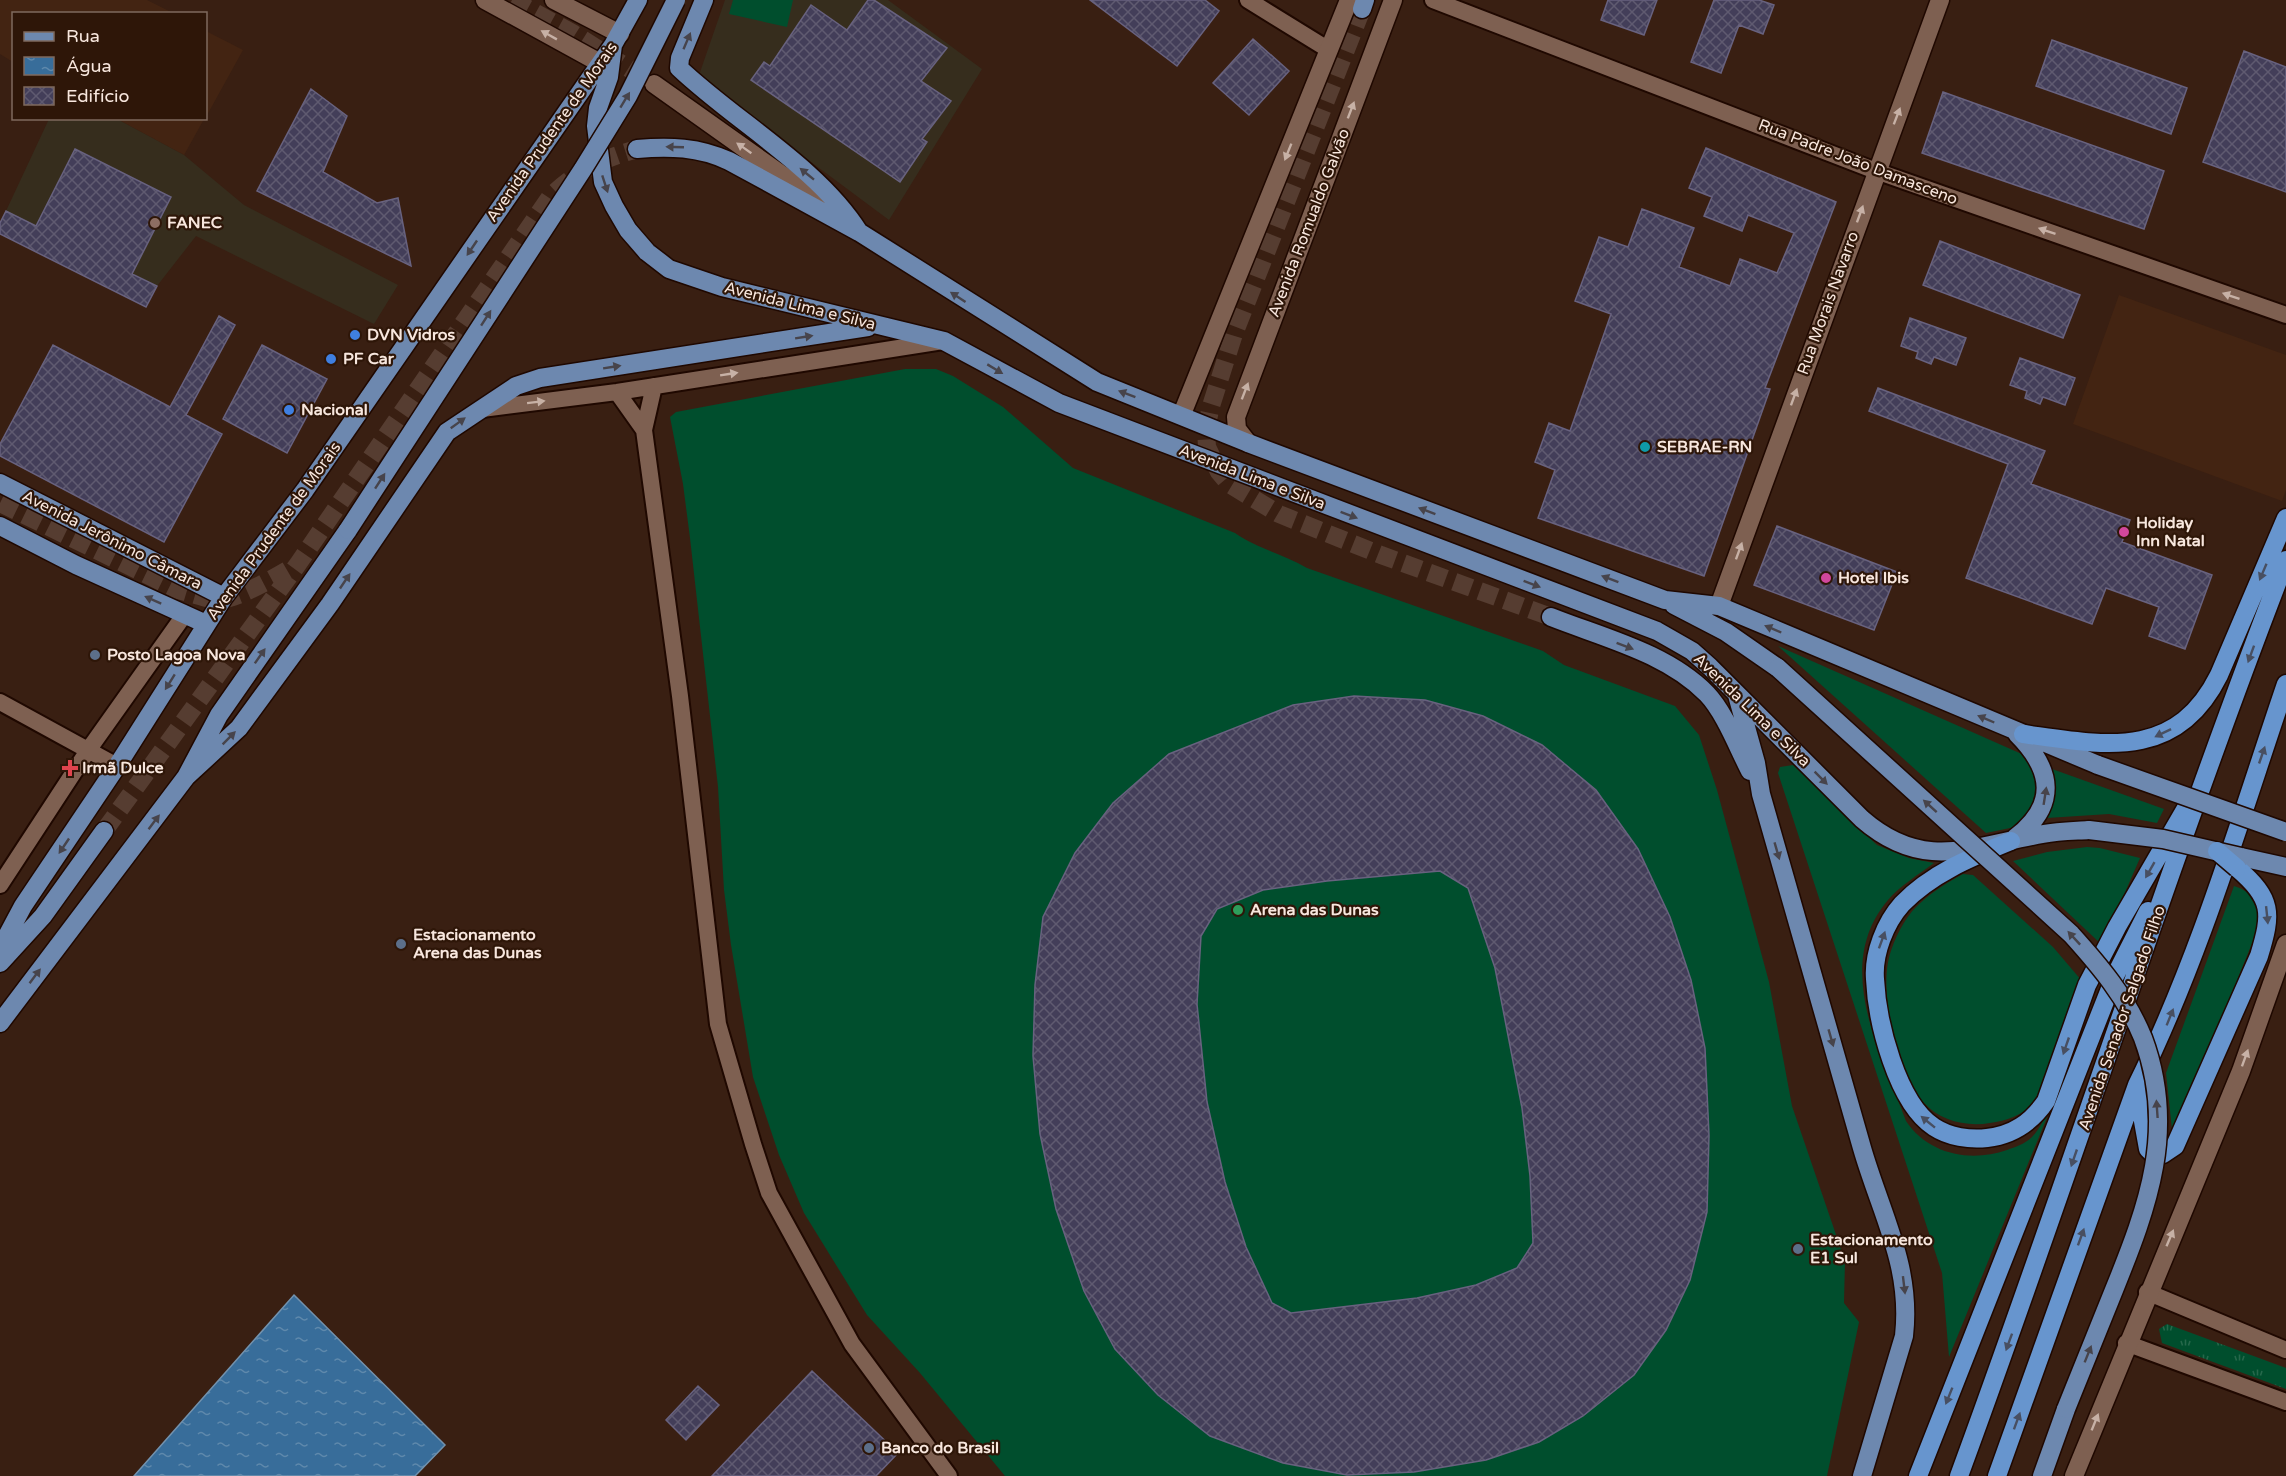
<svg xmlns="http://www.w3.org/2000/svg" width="2286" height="1476" font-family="'Varela Round',sans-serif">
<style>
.built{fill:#432412}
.education{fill:#362d1d}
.grass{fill:#004e2d}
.park{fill:url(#park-tufts)}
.water{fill:url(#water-ripples);stroke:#7292ae;stroke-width:1.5}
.building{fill:url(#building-cross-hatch);stroke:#68627f;stroke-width:1.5;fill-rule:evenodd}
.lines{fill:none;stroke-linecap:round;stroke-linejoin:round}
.secondary-tunnel{stroke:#563d31;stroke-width:18;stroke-dasharray:18 9;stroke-linecap:butt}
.primary-tunnel{stroke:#563d31;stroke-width:18;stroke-dasharray:18 9;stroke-linecap:butt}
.minor-casing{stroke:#1f0800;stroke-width:20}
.secondary-casing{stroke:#1f0800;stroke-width:21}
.primary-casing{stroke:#1f0800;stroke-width:21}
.trunk-casing{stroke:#1f0800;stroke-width:21}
.minor{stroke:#7e6051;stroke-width:16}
.secondary{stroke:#7e6051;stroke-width:18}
.primary{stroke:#6d88af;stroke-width:18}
.trunk{stroke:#6795ce;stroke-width:18}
.primary-bridge-casing{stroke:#1f0800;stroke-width:21;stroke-linecap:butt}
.trunk-bridge-casing{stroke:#1f0800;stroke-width:21;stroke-linecap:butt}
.primary-bridge{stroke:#6d88af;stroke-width:18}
.trunk-bridge{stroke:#6795ce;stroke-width:18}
.oneway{fill:#c7b1a6}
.oneway2{fill:#47444b}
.oneway3{fill:#484f61}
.education-dot{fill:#8d6e63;stroke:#2e1608;stroke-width:2}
.shop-dot{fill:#3f7fe0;stroke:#2e1608;stroke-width:2}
.culture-dot{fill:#0f9aa8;stroke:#2e1608;stroke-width:2}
.hotel-dot{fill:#d1479c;stroke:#2e1608;stroke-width:2}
.service-dot{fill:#5c6f8a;stroke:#2e1608;stroke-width:2}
.health-dot{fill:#e0444e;stroke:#2e1608;stroke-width:2}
.leisure-dot{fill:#2e9e5b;stroke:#2e1608;stroke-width:2}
.labels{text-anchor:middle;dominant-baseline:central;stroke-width:4.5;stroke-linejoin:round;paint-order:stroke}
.street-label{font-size:16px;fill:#f8e7de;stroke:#2e1608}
.poi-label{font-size:16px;font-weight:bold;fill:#f8e7de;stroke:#2e1608;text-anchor:start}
</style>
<defs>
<pattern id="park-tufts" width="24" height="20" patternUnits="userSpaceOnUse" patternTransform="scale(1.5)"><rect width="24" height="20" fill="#004e2d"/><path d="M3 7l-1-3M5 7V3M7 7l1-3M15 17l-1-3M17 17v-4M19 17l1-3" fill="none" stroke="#26684b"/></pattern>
<pattern id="water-ripples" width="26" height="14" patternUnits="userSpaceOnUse" patternTransform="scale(1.5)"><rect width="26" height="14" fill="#386d9a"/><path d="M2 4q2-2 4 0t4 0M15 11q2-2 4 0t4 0" fill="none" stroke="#5f89ac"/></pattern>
<pattern id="building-cross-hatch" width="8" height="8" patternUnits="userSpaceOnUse" patternTransform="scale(1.5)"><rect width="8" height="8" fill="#433e59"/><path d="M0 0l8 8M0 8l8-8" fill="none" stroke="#5f5a70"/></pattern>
</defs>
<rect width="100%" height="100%" fill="#391f12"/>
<path class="built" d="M0,0H147L173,13L14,14L13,62L0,54Z
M206,31L243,50L206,117Z
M117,119H204L184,155Z
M2119,295L2286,355V490L2282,501L2073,424Z"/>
<path class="education" d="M725,0H888L982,69L889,220L698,78Z
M49,119H117L184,155L244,205L398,285L374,324L196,236L157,286L6,211Z"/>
<path class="grass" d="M733,0H793L787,27L729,14Z
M905,369H936L953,376L1003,407L1073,468L1235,533C1258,549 1283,554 1307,568L1543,651L1564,665L1675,706L1699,735L1717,790L1769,982L1792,1106L1845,1261L1844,1303L1859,1322L1827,1476H1005L920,1373L867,1315L833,1260L804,1213L779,1155L753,1077L731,945L724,890L718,787L690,538L683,484L670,417L676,412Z
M1778,646L2024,755C2043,785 2041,798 2020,826L1986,833Z
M1793,765L1877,845L1909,858L1934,863C1919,874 1900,886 1888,900C1832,966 1881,1053 1906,1121C1928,1154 1970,1163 2007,1150C2015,1147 2025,1144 2032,1137C2040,1129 2046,1115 2052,1105L1949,1357L1942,1273L1778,773L1780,767Z
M2052,769L2164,809L2157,823L2109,814L2047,818L2053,798Z
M2087,847L2100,848L2140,858L2102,945L2013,861L2047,852Z
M1963,874L1973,875L2053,947L2082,981C2071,1013 2056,1079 2034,1103C2023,1115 2006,1121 1990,1123C1966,1127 1940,1121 1923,1102C1898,1075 1883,1005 1887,969C1889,951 1897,933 1907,918C1920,899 1943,885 1963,874Z
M2234,886C2254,892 2256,903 2261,921L2173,1139L2166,1073Z"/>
<path class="park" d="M2167,1324L2286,1368V1389L2162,1343L2159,1329Z"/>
<path class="water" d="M294,1295L445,1445L415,1476H134Z"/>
<path class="building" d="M868,0H874L947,48L921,81L951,101L922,139L927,142L900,182L751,80L764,62L770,66L811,5L847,30Z
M1090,0H1205L1219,11L1177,66Z
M1608,0H1657L1644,35L1601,20Z
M1714,0H1759L1774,5L1763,34L1739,25L1721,73L1691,62Z
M1253,39L1289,71L1249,115L1213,83Z
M2052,40L2187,88L2171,134L2036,86Z
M2244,51L2286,67V192L2203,162Z
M311,89L347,116L323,172L377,203L398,198L411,266L257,191Z
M1943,92L2164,171L2144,229L1922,153Z
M1706,148L1836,202L1765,388L1770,389L1704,576L1538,518L1555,470L1535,462L1549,423L1570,431L1611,314L1575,301L1599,237L1628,247L1642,209L1694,228L1679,267L1730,286L1740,259L1777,273L1794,233L1748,215L1742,231L1704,216L1712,197L1689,188Z
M75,149L171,197L132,274L157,286L146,307L0,234V223L6,211L36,226Z
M1940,241L2080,295L2063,338L1923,285Z
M219,316L235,325L186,415L222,434L164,542L0,456V444L53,345L170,407Z
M1910,318L1966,338L1956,365L1934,357L1931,364L1916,358L1918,352L1901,346Z
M262,345L327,379L287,453L223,419Z
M2020,358L2075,378L2065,405L2043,397L2040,404L2025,398L2027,391L2010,385Z
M1878,388L2045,451L2031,484L2130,520L2122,542L2212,575L2185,649L2149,636L2159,607L2106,588L2092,624L1966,578L2008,464L1869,411Z
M1777,526L1897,572L1874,630L1754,585Z
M1354,696L1425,700L1483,716L1542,745L1596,790L1638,849L1670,917L1691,980L1705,1048L1709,1135L1707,1212L1690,1280L1666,1330L1634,1375L1583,1416L1539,1442L1486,1460L1414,1472L1347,1475L1283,1463L1210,1436L1158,1395L1115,1349L1084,1291L1056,1209L1040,1134L1033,1056L1035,985L1043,917L1075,853L1113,803L1169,754L1293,705ZM1440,871L1468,888L1495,968L1522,1108L1530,1176L1533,1243L1517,1268L1476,1285L1417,1298L1291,1313L1272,1303L1246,1247L1225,1182L1207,1102L1197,1004L1201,936L1217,909L1263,890L1327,881Z
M812,1371L898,1453L876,1476H712Z
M698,1386L719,1405L686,1440L666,1420Z"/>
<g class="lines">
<path class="secondary-tunnel" d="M512,0L574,34L652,83"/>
<path class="primary-tunnel" d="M1362,9L1234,334L1211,406L1206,429L1207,447L1219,472L1229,484L1279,514L1381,555L1551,617
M0,503L178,590C190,593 208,600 220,600C239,598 274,578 291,568
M104,831L298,564L550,197C576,171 602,159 637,149"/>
<g class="minor-casing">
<path id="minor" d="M1248,0L1329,50
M1433,0L1876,171L2286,315
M654,386L644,430L680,696L718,1024L753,1144L769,1193L852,1344L949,1476
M617,392L644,430
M482,409L617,392L943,341
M0,702L117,766
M0,885L89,749L185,614
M2147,1292L2286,1350
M2126,1343L2286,1402"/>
</g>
<g class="secondary-casing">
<path id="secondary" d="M485,0L600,63
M554,0L620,34
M654,84L830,209
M1182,414L1349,0
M1248,443L1237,429L1236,417L1393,0
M1719,606L1940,0
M2074,1476L2241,1071L2286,944"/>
</g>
<g class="primary-casing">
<path id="primary" d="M704,0L680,58L679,68C736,122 818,167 859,232
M1362,9L1365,0
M613,45L609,77L598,108L596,126L603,182L614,206L628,230L647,252L669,269L722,287L944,341L1059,403L1657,631L1692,651L1710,667L1862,819C1924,873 1972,846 2043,834C2059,831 2074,831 2089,830
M637,149C669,146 699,147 729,161L859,232L1097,382L1248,443L1665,600L1719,606L2098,765
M0,483L224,597
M0,526L76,565L206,624
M1674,605L1726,632L1778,668
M1551,617C1604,638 1667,653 1707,694C1725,713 1738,748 1750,771
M1737,695L1756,763L1761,794C1795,912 1828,1030 1862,1148C1881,1214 1912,1266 1904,1336L1862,1476
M186,777L239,728L330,604L447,432L516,386L540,378L868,327
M2015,838C2058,805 2053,770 2017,734
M2241,857L2286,867
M0,949L23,906L117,766L224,597L305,490L613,45L638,0
M0,963L43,916L104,831
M0,1023L186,777L219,715L348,530
M2042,1476L2066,1409"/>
</g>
<g class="trunk-casing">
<path id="trunk" d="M2023,734C2103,745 2176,762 2219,675L2286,518
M2011,841C1972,857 1932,873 1902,904C1885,923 1873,954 1875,979C1877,1022 1897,1103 1934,1127C1949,1137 1970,1140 1987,1138C2013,1135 2031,1123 2046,1101L2087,985L2117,927L2186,808
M2137,1088L2148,1149L2154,1155L2163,1154L2175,1146L2259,956C2272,913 2273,899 2237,868
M1918,1476L2115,976L2148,911
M1959,1476C2071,1172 2169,862 2286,560
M1997,1476L2137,1085C2200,957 2240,819 2286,684"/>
</g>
<use href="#minor" class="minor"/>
<use href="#secondary" class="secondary"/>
<use href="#primary" class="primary"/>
<use href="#trunk" class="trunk"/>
<g class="primary-bridge-casing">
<path id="primary-bridge" d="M348,530L583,169L628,96L676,0
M1778,668L2071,934C2099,965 2127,998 2143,1038C2177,1129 2148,1206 2114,1290C2098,1329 2082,1369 2066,1409
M2098,765L2286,832
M2089,830L2163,839L2241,857"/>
</g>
<g class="trunk-bridge-casing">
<path id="trunk-bridge" d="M2217,851L2237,868"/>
</g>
<use href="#primary-bridge" class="primary-bridge"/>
<use href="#trunk-bridge" class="trunk-bridge"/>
</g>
<defs><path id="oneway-solid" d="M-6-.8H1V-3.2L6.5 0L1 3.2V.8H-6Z" transform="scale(1.5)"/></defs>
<g class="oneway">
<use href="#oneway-solid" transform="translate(549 35) rotate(-151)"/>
<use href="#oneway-solid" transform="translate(1351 110) rotate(-69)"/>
<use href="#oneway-solid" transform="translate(1897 116) rotate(-69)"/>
<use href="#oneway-solid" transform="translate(744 148) rotate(-145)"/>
<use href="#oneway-solid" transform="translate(1288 152) rotate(112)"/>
<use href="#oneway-solid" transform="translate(1860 214) rotate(-70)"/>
<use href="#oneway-solid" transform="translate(2047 231) rotate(-161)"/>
<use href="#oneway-solid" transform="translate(2231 296) rotate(-161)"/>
<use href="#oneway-solid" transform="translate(729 374) rotate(-9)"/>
<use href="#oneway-solid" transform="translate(1245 391) rotate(-69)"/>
<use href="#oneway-solid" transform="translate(1794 397) rotate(-70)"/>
<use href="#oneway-solid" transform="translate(536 402) rotate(-7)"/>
<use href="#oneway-solid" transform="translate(1739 551) rotate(-70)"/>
<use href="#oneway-solid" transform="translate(2245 1058) rotate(-70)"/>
<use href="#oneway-solid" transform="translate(2170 1238) rotate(-67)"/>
<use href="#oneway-solid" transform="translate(2095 1422) rotate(-68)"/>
</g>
<g class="oneway2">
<use href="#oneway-solid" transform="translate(687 41) rotate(-67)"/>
<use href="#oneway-solid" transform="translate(625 100) rotate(-59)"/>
<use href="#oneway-solid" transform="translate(675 147) rotate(-178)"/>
<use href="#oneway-solid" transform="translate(807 174) rotate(-141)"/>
<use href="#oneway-solid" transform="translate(605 184) rotate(72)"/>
<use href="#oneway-solid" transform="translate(472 248) rotate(124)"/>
<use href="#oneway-solid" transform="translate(958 297) rotate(-147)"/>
<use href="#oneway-solid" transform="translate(486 318) rotate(-57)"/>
<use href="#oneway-solid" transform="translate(804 337) rotate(-9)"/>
<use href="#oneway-solid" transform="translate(612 367) rotate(-9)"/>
<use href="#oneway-solid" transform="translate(995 369) rotate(31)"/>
<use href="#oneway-solid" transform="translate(1127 394) rotate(-159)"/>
<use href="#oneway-solid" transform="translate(458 423) rotate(-36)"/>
<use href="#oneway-solid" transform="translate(380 481) rotate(-57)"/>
<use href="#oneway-solid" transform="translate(1427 511) rotate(-159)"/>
<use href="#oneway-solid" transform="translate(1349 515) rotate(21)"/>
<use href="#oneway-solid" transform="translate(1610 579) rotate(-159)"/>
<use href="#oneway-solid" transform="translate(345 581) rotate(-56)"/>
<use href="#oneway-solid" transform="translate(1532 584) rotate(21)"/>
<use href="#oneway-solid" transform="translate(153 600) rotate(-156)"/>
<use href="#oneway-solid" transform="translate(1773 629) rotate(-157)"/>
<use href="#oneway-solid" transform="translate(1625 646) rotate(21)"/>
<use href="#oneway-solid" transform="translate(260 656) rotate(-55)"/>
<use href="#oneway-solid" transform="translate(170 682) rotate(122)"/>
<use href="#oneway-solid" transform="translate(1986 719) rotate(-157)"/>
<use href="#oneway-solid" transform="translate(229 738) rotate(-45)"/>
<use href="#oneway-solid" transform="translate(1821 778) rotate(45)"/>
<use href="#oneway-solid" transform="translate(2045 796) rotate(-81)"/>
<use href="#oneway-solid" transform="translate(1930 806) rotate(-138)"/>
<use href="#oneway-solid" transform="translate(154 822) rotate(-53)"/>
<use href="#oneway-solid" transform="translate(64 846) rotate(124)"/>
<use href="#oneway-solid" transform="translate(1777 851) rotate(74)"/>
<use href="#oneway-solid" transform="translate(2074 938) rotate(-133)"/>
<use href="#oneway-solid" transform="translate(35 976) rotate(-53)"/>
<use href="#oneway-solid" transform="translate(1831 1038) rotate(74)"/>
<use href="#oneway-solid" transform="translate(2157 1109) rotate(-94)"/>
<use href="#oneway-solid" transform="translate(1904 1285) rotate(83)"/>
<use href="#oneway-solid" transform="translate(2088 1354) rotate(-68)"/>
</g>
<g class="oneway3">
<use href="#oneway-solid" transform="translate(2263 572) rotate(113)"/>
<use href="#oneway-solid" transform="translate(2251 654) rotate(110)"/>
<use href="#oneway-solid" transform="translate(2163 733) rotate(154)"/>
<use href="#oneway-solid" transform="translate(2262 755) rotate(-71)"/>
<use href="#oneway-solid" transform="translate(2150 870) rotate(120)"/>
<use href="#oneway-solid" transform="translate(2267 915) rotate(84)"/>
<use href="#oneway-solid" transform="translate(1882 940) rotate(-70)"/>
<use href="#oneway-solid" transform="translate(2170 1017) rotate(-68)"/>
<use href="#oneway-solid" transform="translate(2066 1046) rotate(109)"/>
<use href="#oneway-solid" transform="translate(1928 1122) rotate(-141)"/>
<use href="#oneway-solid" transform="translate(2074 1158) rotate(109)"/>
<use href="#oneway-solid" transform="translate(2081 1237) rotate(-70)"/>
<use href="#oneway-solid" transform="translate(2009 1342) rotate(110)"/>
<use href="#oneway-solid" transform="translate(1949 1396) rotate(112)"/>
<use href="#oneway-solid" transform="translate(2017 1421) rotate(-70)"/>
</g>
<circle class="education-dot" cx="155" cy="223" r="6"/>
<g class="shop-dot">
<circle cx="355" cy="335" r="6"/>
<circle cx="331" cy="359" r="6"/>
<circle cx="289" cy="410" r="6"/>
</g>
<circle class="culture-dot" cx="1645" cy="447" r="6"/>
<g class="hotel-dot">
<circle cx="2124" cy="532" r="6"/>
<circle cx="1826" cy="578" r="6"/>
</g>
<g class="service-dot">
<circle cx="95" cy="655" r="6"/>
<circle cx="401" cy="944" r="6"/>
<circle cx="1798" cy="1249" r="6"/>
<circle cx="869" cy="1448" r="6"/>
</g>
<path class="health-dot" d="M67 759h6v6h6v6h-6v6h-6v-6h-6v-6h6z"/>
<circle class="leisure-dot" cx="1238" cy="910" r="6"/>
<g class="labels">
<g class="street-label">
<text transform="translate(552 132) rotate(-55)">Avenida Prudente de Morais</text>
<text transform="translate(1858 162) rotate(21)">Rua Padre João Damasceno</text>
<text transform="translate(1309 223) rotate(-69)">Avenida Romualdo Galvão</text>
<text transform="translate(1828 303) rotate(-70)">Rua Morais Navarro</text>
<text transform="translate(800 306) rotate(14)">Avenida Lima e Silva</text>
<text transform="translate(1252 477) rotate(21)">Avenida Lima e Silva</text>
<text transform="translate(274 531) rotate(-54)">Avenida Prudente de Morais</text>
<text transform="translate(112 540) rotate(27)">Avenida Jerônimo Câmara</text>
<text transform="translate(1752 710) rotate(44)">Avenida Lima e Silva</text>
<text transform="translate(2122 1018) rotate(-71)">Avenida Senador Salgado Filho</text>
</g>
<g class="poi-label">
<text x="167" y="223">FANEC</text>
<text x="367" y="335">DVN Vidros</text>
<text x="343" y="359">PF Car</text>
<text x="301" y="410">Nacional</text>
<text x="1657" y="447">SEBRAE-RN</text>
<text x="2136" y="523">Holiday<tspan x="2136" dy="18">Inn Natal</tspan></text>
<text x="1838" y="578">Hotel Ibis</text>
<text x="107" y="655">Posto Lagoa Nova</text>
<text x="82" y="768">Irmã Dulce</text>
<text x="1250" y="910">Arena das Dunas</text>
<text x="413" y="935">Estacionamento<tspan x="413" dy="18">Arena das Dunas</tspan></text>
<text x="1810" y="1240">Estacionamento<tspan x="1810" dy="18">E1 Sul</tspan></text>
<text x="881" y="1448">Banco do Brasil</text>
</g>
</g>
<rect x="12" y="12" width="195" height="108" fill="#2e1608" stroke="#7f6a5e" stroke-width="1.5"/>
<rect x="24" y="32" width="30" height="9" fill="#6d88af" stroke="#7f6a5e" stroke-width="1.5"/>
<text x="66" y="42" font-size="18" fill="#f8e7de">Rua</text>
<rect x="24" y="57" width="30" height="18" fill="url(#water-ripples)" stroke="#7f6a5e" stroke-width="1.5"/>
<text x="66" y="72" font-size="18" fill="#f8e7de">Água</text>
<rect x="24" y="87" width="30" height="18" fill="url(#building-cross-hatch)" stroke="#7f6a5e" stroke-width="1.5"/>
<text x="66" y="102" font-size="18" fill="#f8e7de">Edifício</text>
</svg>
